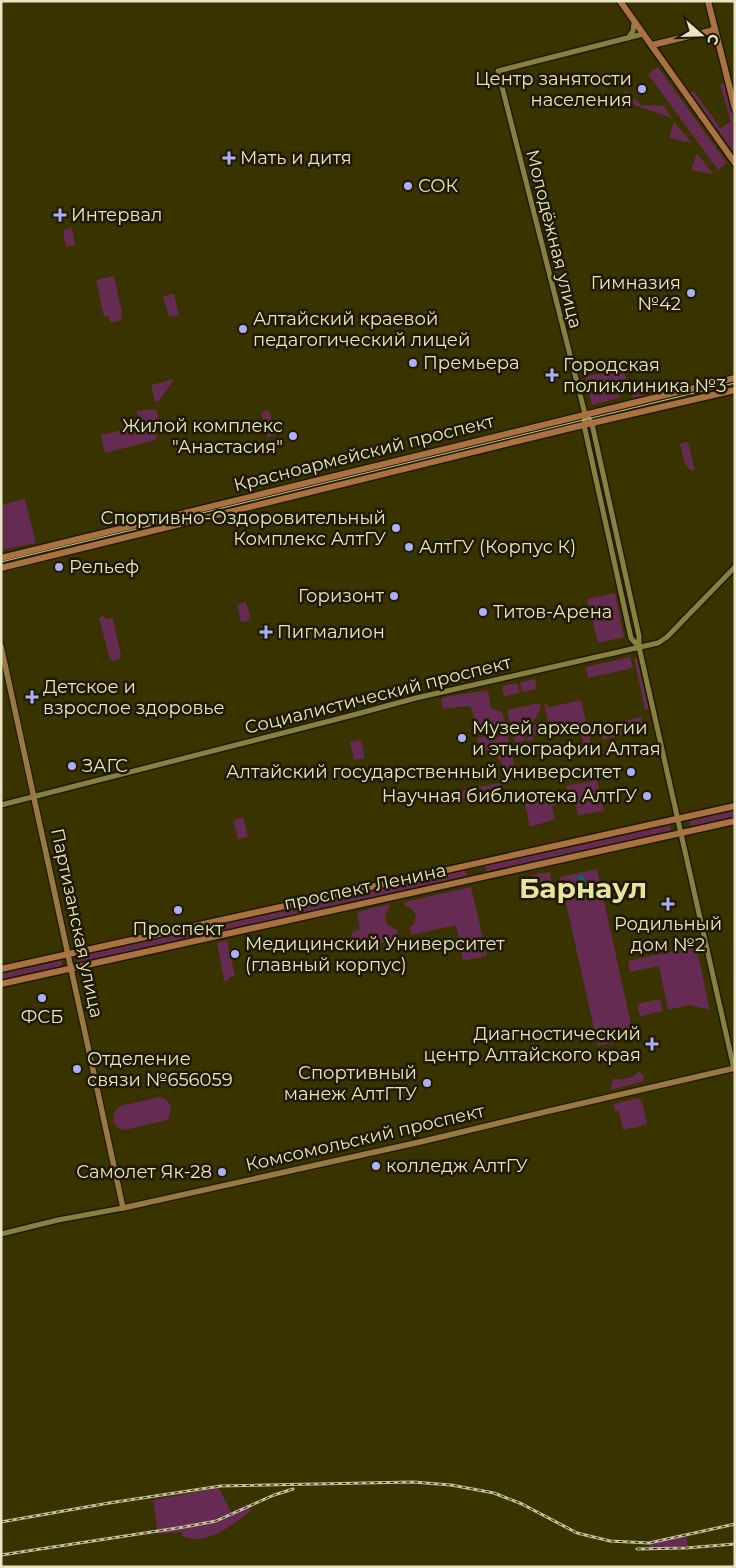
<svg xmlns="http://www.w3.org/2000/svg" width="736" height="1568" font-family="Montserrat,sans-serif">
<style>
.green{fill:#662b52}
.water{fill:#175b6f}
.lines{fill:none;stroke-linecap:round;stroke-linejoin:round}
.tertiary-casing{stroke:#1e1a00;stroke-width:8}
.secondary-casing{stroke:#1e1a00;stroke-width:8}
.primary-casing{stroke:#1e1a00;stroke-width:9}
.tertiary{stroke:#87803f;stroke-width:5}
.secondary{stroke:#997940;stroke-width:5.5}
.primary{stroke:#aa7241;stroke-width:6}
.tram{stroke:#c4c09b;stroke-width:1}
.rail-casing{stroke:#c4c09b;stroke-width:3}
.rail{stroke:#1d1a01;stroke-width:1;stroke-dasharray:4;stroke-linecap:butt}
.poi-dot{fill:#adaefb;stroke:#1d1a01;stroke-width:2}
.labels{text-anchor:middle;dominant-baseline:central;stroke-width:5;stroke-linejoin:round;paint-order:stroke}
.poi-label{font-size:18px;fill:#e8e5c4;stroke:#1d1a01;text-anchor:start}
.street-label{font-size:18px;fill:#e8e5c4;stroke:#1d1a01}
.town-label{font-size:28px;font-weight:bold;fill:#eae3a0;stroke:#1d1a01}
</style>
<rect width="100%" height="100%" fill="#393300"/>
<path class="green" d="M658,67L727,163L718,170L648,74Z
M725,82L735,122V154L690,92L694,91L720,128L731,122L720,84Z
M626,91L641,105L664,106L672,118L628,103L630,100L624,94Z
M674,122L692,143L669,138Z
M697,153L713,174L691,170Z
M72,228L75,245L66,247L63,230Z
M114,276L122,313H121L122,320L110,323L109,316L104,317L96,280Z
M174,294L179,315L169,317L163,296Z
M624,370L628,388L619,398L592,405L585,376Z
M174,379L159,401L155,402L151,385Z
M667,383L668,390L633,398L632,391Z
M156,409L158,415L156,440L105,453L101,435L136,427L138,418L137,411Z
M269,410L276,435L267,437L261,412Z
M592,434L634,632H631L588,435Z
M688,442L695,470L691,471L685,464L680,444Z
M25,499L36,543L1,550V505Z
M615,593L624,637L598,643L587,599Z
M246,602L251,620L241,622L237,604Z
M104,616L106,619L113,618L121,656L119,659L113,661L110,659L99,618Z
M630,657L633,668L588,678L586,667Z
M634,658H637L649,709L645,710Z
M535,679L537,689L522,692L520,682Z
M517,683L520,693L504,696L502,686Z
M488,690L491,708L502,712L506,725L490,726L484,731L479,733L476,731L472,709L469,706L443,709L441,700L444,697Z
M581,700L591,745L584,746L580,728L566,731L565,728L533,735L534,740L526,741L534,725L548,722L544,703L550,707Z
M540,703L541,708L533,722L511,727L507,710Z
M641,717L643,729L629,732L628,727L621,729L622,735L603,740L600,727Z
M531,725L524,741L515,743L512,730Z
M507,732L517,777L506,769L495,754L480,747L477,738L485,736L492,740L498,738L500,733Z
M361,740L365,758L354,760L350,742Z
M597,780L604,811L578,815L575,801L569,802L566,786Z
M503,782L504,784L462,799L460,791Z
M554,789L558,804L552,806L555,819L530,827L523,795Z
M735,809V818L691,829L689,819Z
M243,817L248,837L238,839L233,820Z
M670,824L671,832L487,873L485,865Z
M465,869L467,877L220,932L218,924Z
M597,869L634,1038L598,1046L560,877Z
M550,872L552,885L535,888L532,875Z
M471,887L487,956L463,961L456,925L411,935L410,927L414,924L416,915L412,909L405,906L404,902Z
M390,904L385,917L387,924L397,930L399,939L353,948L351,938L353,931L360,929L357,912Z
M196,929L198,937L77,963L75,955Z
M227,940L235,976L229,977V980L224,981L217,943Z
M696,946L710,1010L689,1005L668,1010L659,966L630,972L628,961Z
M61,958L63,967L1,981V971Z
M660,999L663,1011L640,1016L637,1004Z
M639,1071L644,1077L643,1081L611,1090L613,1079C621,1080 634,1079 639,1071Z
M160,1097L165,1099L171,1105L170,1115L167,1120L125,1130L119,1129L113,1122L114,1112L120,1106Z
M639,1098L642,1102L647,1123L646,1125L623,1130L619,1111H615L613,1104Z
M219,1488L231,1512L248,1504L251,1511C231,1525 207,1547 182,1536L181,1532L158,1534L153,1500Z
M686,1536L688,1546L649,1548V1544Z"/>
<path class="water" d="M584,875L589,898L582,899L577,876Z"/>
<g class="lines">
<g class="tertiary-casing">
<path id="tertiary" d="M628,38L633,31L634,23
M585,414L589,418L592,424L639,636V647L734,1069
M639,647L631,638L584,425L585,414L498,71L643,34
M1,805L353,715L416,698L658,643L667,637L735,567
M1,1234L58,1220L123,1208"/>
</g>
<g class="secondary-casing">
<path id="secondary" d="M1,646L123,1208L420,1142L549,1111L735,1068"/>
</g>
<g class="primary-casing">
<path id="primary" d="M620,1L735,163
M708,1L735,109
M652,45L710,31L715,28
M1,558L735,378
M1,568L575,427L735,390
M1,969L735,806
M1,984L735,821"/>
</g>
<use href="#tertiary" class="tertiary"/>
<use href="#secondary" class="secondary"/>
<use href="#primary" class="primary"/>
<path class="tram" d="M1,562L735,383"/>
<g class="rail-casing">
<path id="rail" d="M1,1522L109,1503L221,1486L413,1482L451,1485L494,1493L522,1504L577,1533L610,1541L649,1543L735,1524
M637,1549L686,1548L735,1544
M1,1555L184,1527L216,1521L274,1495L293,1489"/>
</g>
<use href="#rail" class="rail"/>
</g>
<g class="poi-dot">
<circle cx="642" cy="89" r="5"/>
<path d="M226.5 150.5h5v5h5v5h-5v5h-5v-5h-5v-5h5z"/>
<circle cx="408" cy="186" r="5"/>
<path d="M57.5 207.5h5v5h5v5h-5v5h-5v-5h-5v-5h5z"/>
<circle cx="691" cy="293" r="5"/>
<circle cx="243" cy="329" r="5"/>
<circle cx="413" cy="363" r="5"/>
<path d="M549.5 367.5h5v5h5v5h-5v5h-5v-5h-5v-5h5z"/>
<circle cx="293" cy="436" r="5"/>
<circle cx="396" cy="528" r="5"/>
<circle cx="409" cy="547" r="5"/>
<circle cx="59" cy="567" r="5"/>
<circle cx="394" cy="596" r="5"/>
<circle cx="483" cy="612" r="5"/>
<path d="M263.5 624.5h5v5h5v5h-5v5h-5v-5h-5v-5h5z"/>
<path d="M29.5 689.5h5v5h5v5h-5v5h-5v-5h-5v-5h5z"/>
<circle cx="462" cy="738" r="5"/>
<circle cx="72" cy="766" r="5"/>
<circle cx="631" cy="772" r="5"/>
<circle cx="647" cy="796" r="5"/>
<path d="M665.5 896.5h5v5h5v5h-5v5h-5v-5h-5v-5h5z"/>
<circle cx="178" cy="910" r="5"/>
<circle cx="235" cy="954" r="5"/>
<circle cx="42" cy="998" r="5"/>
<path d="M649.5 1036.5h5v5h5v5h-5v5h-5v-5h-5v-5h5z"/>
<circle cx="77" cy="1069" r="5"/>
<circle cx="427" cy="1083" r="5"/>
<circle cx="376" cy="1166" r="5"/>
<circle cx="222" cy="1172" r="5"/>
</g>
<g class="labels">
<g class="poi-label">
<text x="632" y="79" text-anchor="end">Центр занятости<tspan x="632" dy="21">населения</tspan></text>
<text x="240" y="158">Мать и дитя</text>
<text x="418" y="186">СОК</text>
<text x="71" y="215">Интервал</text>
<text x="681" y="283" text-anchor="end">Гимназия<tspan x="681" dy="21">№42</tspan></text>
<text x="253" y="319">Алтайский краевой<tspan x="253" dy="21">педагогический лицей</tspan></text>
<text x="423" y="363">Премьера</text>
<text x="563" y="365">Городская<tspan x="563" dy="21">поликлиника №3</tspan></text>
<text x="283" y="426" text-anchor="end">Жилой комплекс<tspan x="283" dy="21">"Анастасия"</tspan></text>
<text x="386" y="518" text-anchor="end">Спортивно-Оздоровительный<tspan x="386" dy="21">Комплекс АлтГУ</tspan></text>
<text x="419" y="547">АлтГУ (Корпус К)</text>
<text x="69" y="567">Рельеф</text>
<text x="384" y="596" text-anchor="end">Горизонт</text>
<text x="493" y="612">Титов-Арена</text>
<text x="277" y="632">Пигмалион</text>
<text x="43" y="687">Детское и<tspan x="43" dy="21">взрослое здоровье</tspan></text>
<text x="472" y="728">Музей археологии<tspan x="472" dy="21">и этнографии Алтая</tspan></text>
<text x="82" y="766">ЗАГС</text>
<text x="621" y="772" text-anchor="end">Алтайский государственный университет</text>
<text x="637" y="796" text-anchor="end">Научная библиотека АлтГУ</text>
<text x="668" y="924" text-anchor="middle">Родильный<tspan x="668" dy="21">дом №2</tspan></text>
<text x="178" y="929" text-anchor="middle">Проспект</text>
<text x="245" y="944">Медицинский Университет<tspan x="245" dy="21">(главный корпус)</tspan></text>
<text x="42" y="1017" text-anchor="middle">ФСБ</text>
<text x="641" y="1034" text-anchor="end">Диагностический<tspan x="641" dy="21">центр Алтайского края</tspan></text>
<text x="87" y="1059">Отделение<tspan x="87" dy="21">связи №656059</tspan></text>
<text x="417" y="1073" text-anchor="end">Спортивный<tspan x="417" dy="21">манеж АлтГТУ</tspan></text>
<text x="386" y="1166">колледж АлтГУ</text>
<text x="212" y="1172" text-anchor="end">Самолет Як-28</text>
</g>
<g class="street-label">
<text transform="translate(554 239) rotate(76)">Молодёжная улица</text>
<text transform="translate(364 453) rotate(-14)">Красноармейский проспект</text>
<text transform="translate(378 695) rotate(-14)">Социалистический проспект</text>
<text transform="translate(365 887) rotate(-12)">проспект Ленина</text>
<text transform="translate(77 923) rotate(78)">Партизанская улица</text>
<text transform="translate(365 1138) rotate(-13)">Комсомольский проспект</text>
</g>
<g class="town-label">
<text x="583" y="888">Барнаул</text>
</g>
</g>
<rect width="736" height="1568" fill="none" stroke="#e8e5c4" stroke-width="5"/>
<g transform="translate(701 35) rotate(110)" stroke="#1d1a01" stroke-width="4" paint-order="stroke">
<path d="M0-4L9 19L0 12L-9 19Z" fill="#e8e5c4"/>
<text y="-8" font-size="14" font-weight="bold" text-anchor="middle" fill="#e8e5c4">С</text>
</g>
</svg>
